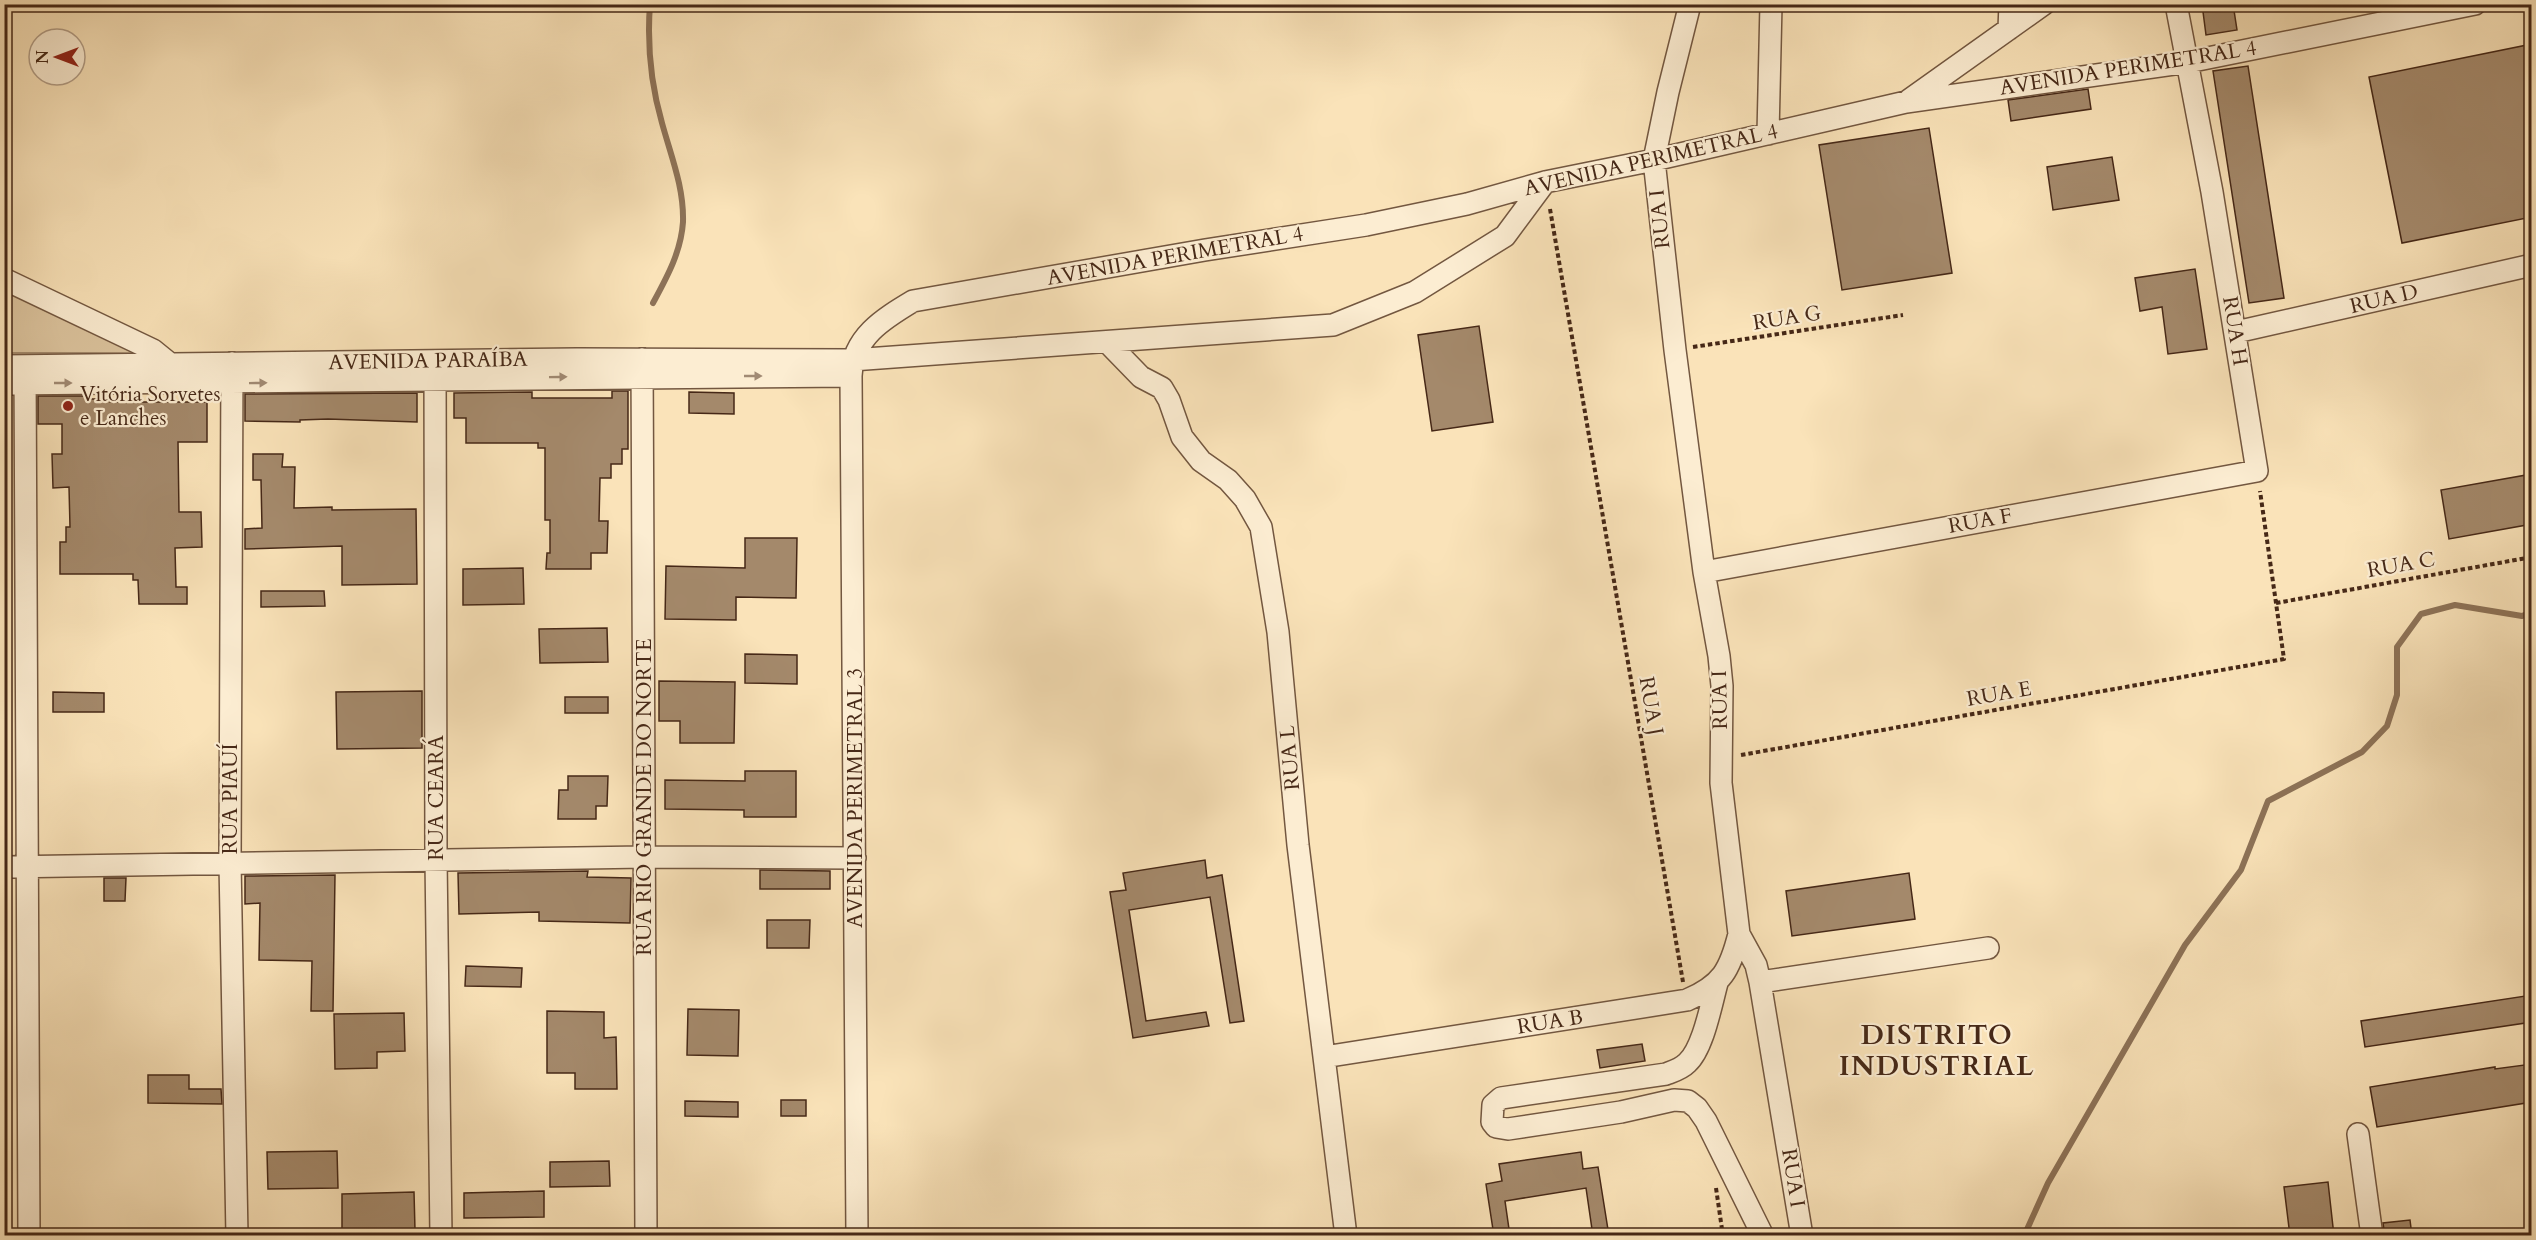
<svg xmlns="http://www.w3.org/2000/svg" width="2536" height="1240" font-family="Cardo,serif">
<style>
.green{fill:#dbc39d;stroke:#90765a;stroke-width:1.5}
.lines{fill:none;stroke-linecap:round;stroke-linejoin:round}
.stream{stroke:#8d7257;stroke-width:6}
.building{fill:#a4896b;stroke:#462817;stroke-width:1.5}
.minor-casing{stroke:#735740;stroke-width:24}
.path{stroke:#462817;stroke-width:4;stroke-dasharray:4.5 3;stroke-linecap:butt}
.minor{stroke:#fcedd2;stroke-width:21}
.oneway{fill:#a18a74}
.poi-dot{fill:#8f2418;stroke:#fcedd2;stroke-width:2}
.labels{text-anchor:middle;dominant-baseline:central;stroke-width:4.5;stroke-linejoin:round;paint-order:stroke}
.street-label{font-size:21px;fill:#462817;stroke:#fcedd2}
.poi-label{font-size:21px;fill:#462817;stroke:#fcedd2;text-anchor:start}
.district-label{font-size:27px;font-weight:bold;letter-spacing:1.5px;fill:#462817;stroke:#fcedd2}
</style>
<rect width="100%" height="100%" fill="#fae3b9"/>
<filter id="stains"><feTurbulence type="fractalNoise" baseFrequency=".00333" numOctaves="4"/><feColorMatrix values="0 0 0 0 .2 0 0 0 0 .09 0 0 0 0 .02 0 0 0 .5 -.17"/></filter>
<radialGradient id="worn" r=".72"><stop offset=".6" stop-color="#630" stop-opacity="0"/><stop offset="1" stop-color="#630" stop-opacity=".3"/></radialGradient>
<path class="green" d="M5,288L140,353H5Z"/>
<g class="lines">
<path class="stream" d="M650,4C647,44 651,85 662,123C671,156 684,187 683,222C681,252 667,277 653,303
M2024,1236L2048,1183L2185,945L2241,870L2268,801L2362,752L2387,726L2397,695V647L2421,614L2455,605L2522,616L2532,612"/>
</g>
<path class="building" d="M2202,4H2233L2237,30L2206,35Z
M2532,44V217L2402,243L2369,77Z
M2248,66L2284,298L2249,303L2213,71Z
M2088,89L2091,109L2011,121L2008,100Z
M1929,128L1952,273L1842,290L1819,145Z
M2112,157L2119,200L2053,210L2047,167Z
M2195,269L2207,349L2168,354L2162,307L2140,311L2135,278Z
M1479,326L1493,422L1432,431L1418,335Z
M612,391H628V449H622V464H611V478H600L599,521H608L607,553H591V569H546L547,553H550V520H545V448H538V443H466V418H454V393L532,392V398H612Z
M689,392L734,393V414L689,413Z
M417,393V422L328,419L300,420V422L245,421V394Z
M38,396H88V399H109L110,402H207V442H178L179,512H201L202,547L175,548L176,587H187V604H139L138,580H133V574H60V542H66V527H70L69,487L53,488L52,454H62V424H38Z
M253,454H283L282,467H295L294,508L332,507V510L416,509L417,584L342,585V546L245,549V529L262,528L261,480H253Z
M2532,474V524L2449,539L2441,490Z
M745,538H797L796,598L736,597V620L665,619L666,566L745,568Z
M523,568L524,604L463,605V569Z
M261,591H324L325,606L261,607Z
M607,628L608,662L540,663L539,629Z
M745,654L797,655V684L745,683Z
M659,681L735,682L734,743H680V721H659Z
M422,691V748L337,749L336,692Z
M53,692L104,693V712H53Z
M565,697H608V713H565Z
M745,771H796V817H744V810L665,809V780L745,781Z
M568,776H608L607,806H596V819H558L559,790H568Z
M1205,860L1207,878L1222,875L1244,1021L1230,1023L1210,897L1129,910L1146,1021L1206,1012L1209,1026L1133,1038L1110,892L1126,890L1123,873Z
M760,870L830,871V889H760Z
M588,871L587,877L631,878L630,923L539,921V912L459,914L458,873Z
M1909,873L1915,919L1792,936L1786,891Z
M335,875L333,1011H311L312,961L259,960L260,903L245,904V876Z
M104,878H126L125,901H104Z
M767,920H810L809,948H767Z
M466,966L522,968L521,987L465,986Z
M2532,995V1022L2365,1047L2361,1021Z
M688,1009L739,1010L738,1056L687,1055Z
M547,1011L604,1012V1038L616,1037L617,1089H575V1073H547Z
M404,1013L405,1051L377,1052V1068L335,1069L334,1014Z
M1642,1044L1645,1061L1600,1068L1597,1050Z
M2532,1064V1102L2377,1127L2370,1087L2495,1067V1069Z
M148,1075H189V1089H221L222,1104L148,1103Z
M781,1100H806V1116H781Z
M685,1101L738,1102V1117L685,1116Z
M337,1151L338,1188L268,1189L267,1152Z
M1581,1152L1583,1169L1598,1167L1609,1236H1593L1586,1188L1505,1201L1510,1236H1494L1486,1184L1502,1181L1499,1164Z
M609,1161L610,1186L550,1187V1162Z
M2328,1182L2334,1236H2290L2284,1187Z
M544,1191V1217L464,1218V1193Z
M414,1192L415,1230L342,1231V1194Z
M2410,1220L2412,1236H2385L2383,1223Z"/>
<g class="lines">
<g class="minor-casing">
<path id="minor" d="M1690,4L1668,92L1654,160L1675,350L1704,572L1719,656L1722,686L1721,783L1739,934L1756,965L1760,982L1802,1236
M2009,29L2010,4
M1909,100L2044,4
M1768,134L1771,4
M4,279L153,350L169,363
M2236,332L2532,265
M1107,342L1141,377L1162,388L1169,400L1182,437L1201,461L1228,480L1245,499L1261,527L1278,632L1298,845L1346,1236
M642,359L646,1236
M435,361L436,859L441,1236
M232,363L230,863L237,1236
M4,366L577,359L852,360L1333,325L1415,292L1505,236L1545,182
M25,367L29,1236
M4,384L851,376
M1704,572L2257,471L2212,192L2176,4
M4,867L644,857L855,858
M1760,982L1988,948
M1717,983C1711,1005 1703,1049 1687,1063C1681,1069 1674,1071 1666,1074L1501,1098L1493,1105L1492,1122L1496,1127L1508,1129L1621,1112L1674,1100L1688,1101L1697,1108L1706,1121L1763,1236
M1324,1057L1687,1000C1722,985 1730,970 1739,934
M2358,1134L2372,1236
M857,1236L851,376C853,337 883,319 913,301L1205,250L1366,225L1467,204L1545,182L1654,160L1906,102L2188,62L2475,4"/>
</g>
<path class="path" d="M1550,209L1683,982
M1693,347L1903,315
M2276,603L2532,557
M1741,755L2284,659L2260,491
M1716,1188L1723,1236"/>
<use href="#minor" class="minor"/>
</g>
<defs><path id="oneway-solid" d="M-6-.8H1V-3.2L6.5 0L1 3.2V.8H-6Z" transform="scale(1.5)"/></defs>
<g class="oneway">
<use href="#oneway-solid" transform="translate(753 376)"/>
<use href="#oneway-solid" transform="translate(558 377) rotate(-1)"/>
<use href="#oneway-solid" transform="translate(63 383)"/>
<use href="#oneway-solid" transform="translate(258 383) rotate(-1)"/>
</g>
<circle class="poi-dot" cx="68" cy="406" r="6"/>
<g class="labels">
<g class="street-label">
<text transform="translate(2128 68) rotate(-9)">AVENIDA PERIMETRAL 4</text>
<text transform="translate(1651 160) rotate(-13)">AVENIDA PERIMETRAL 4</text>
<text transform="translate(1660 219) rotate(-96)">RUA I</text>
<text transform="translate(1175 256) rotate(-10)">AVENIDA PERIMETRAL 4</text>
<text transform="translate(2384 299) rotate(-13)">RUA D</text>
<text transform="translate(1787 318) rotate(-9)">RUA G</text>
<text transform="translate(2235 331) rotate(81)">RUA H</text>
<text transform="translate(428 361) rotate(-1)">AVENIDA PARAÍBA</text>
<text transform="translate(1980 521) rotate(-10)">RUA F</text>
<text transform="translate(2401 565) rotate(-10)">RUA C</text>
<text transform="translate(1999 694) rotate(-10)">RUA E</text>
<text transform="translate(1720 700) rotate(-91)">RUA I</text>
<text transform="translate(1651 706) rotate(80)">RUA J</text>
<text transform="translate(1290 758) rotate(-95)">RUA L</text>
<text transform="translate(644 797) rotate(-90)">RUA RIO GRANDE DO NORTE</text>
<text transform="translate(436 798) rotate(-90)">RUA CEARÁ</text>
<text transform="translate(855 798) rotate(-90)">AVENIDA PERIMETRAL 3</text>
<text transform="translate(230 799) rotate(-90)">RUA PIAUÍ</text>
<text transform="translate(1550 1022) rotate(-9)">RUA B</text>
<text transform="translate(1793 1178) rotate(81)">RUA I</text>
</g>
<g class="poi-label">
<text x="80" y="394">Vitória Sorvetes<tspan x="80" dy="24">e Lanches</tspan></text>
</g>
<g class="district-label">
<text x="1937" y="1035">DISTRITO<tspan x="1937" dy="31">INDUSTRIAL</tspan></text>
</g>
</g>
<rect width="2536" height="1240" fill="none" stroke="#fae3b9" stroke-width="24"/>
<rect x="6" y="6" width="2524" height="1228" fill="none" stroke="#462817" stroke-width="3"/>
<rect x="12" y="12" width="2512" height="1216" fill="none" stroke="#462817" stroke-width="1.5"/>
<g transform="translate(57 57) rotate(270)"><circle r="28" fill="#fcedd2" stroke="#b39e87" stroke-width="1.5"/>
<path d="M0-4.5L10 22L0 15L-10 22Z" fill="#8f2418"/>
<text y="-9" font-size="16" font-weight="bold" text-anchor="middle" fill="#462817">N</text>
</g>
<rect width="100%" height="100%" filter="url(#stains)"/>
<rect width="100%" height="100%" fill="url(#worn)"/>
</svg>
